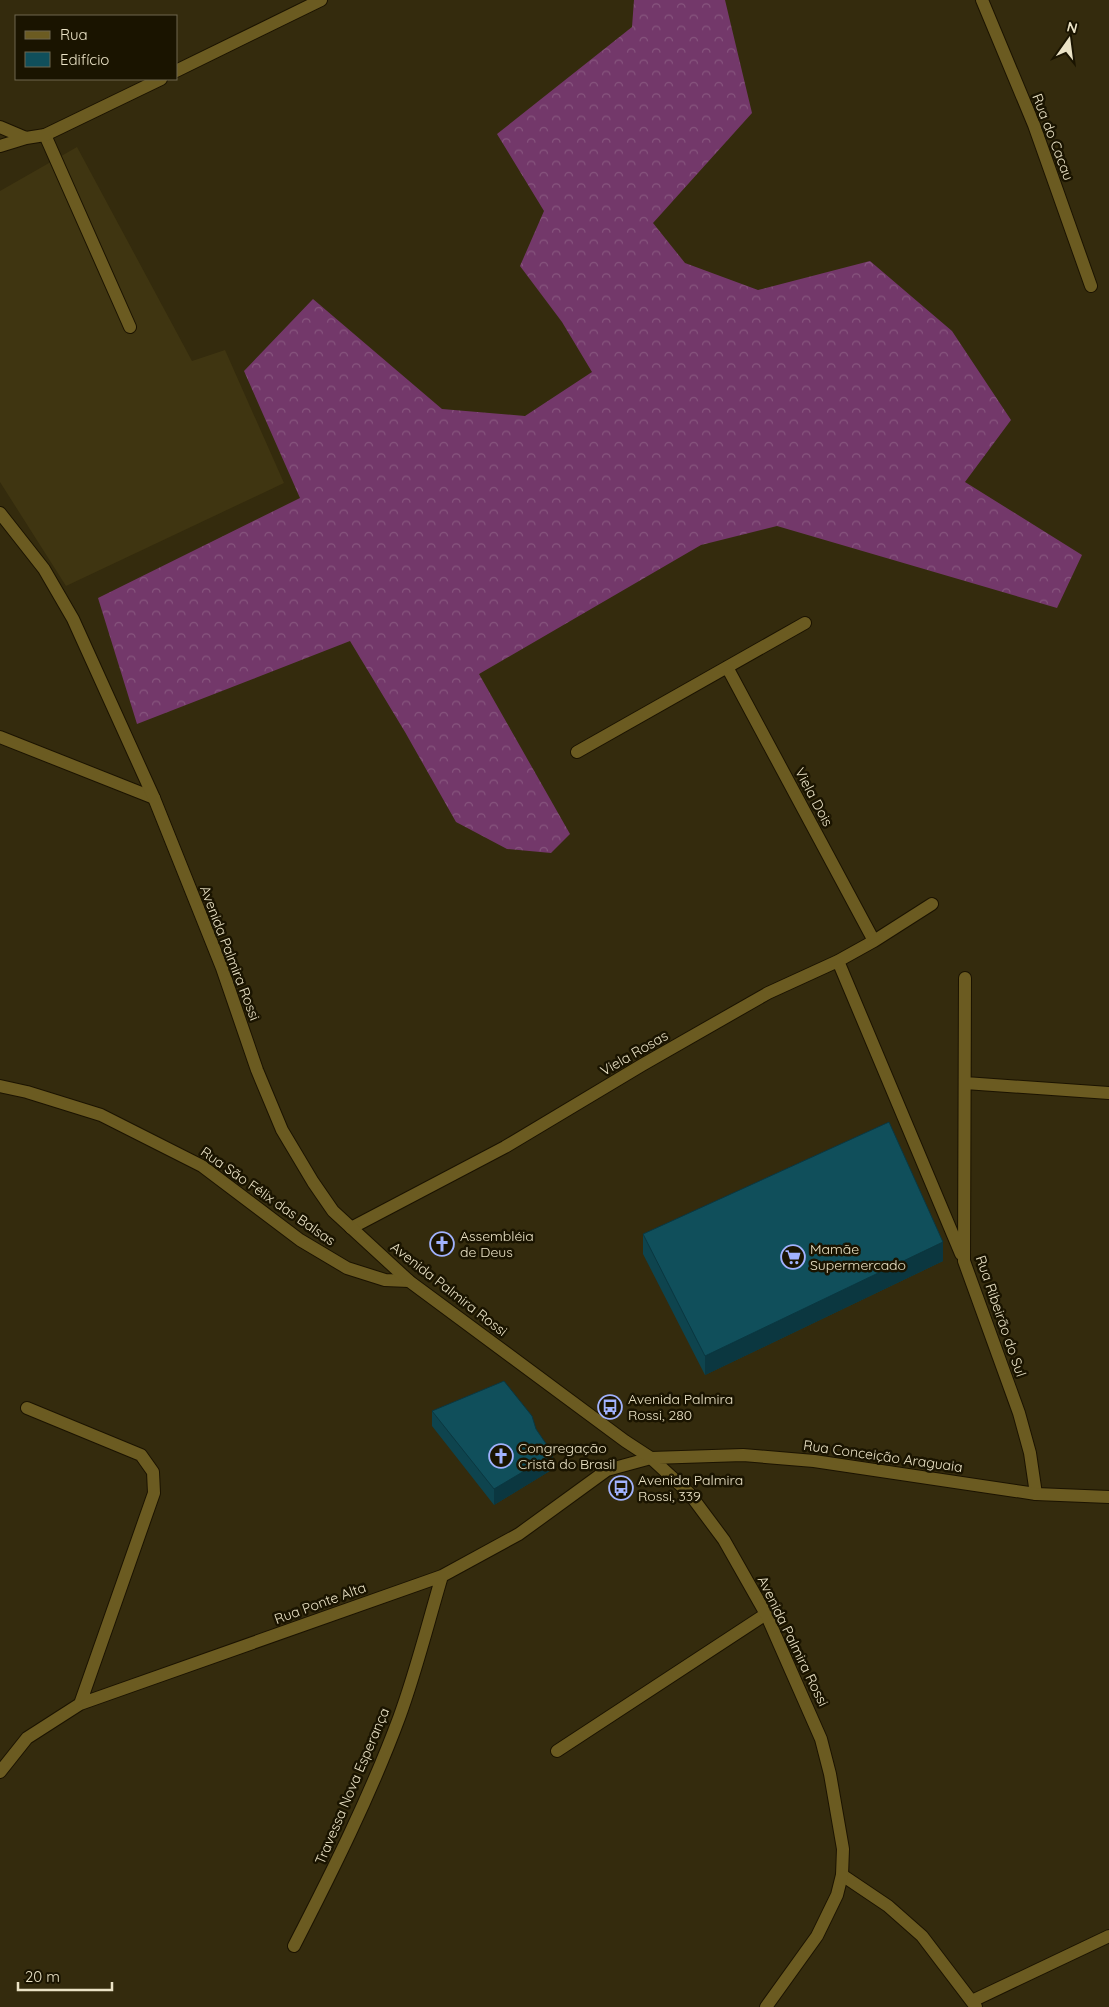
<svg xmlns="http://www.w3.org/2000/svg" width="1109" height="2007" font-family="Quicksand,sans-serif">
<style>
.built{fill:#3f3511}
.forest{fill:url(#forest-crowns)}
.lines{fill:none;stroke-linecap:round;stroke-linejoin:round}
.lane-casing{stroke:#1b1300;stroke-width:14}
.street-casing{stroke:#1b1300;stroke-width:14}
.secondary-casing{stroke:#1b1300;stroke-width:14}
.lane{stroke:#6b5b21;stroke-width:12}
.street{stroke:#6b5b21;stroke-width:12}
.secondary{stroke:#6b5b21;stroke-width:12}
.wall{fill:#0e444e}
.shaded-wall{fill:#0b3740}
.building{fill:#104f5b;stroke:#0b3740}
.labels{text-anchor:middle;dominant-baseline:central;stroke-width:5;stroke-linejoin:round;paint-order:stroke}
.street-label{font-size:14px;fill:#ebe3c6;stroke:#1a1400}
.poi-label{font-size:14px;fill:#ebe3c6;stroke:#1a1400;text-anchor:start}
</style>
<defs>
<pattern id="forest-crowns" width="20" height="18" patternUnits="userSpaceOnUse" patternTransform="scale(1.25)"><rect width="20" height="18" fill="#73386a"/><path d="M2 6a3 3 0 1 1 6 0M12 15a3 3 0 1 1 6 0" fill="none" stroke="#87557e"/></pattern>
</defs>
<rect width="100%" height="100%" fill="#342b0d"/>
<path class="built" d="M77,147L192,361L225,350L284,483L66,586L0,482V191Z"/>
<path class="forest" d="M634,0H725L752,113L653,223L685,263L758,290L870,261L952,331L1011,420L965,482L1082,555L1057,608L777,526L701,545L479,674L570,834L551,853L507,849L456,822L405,732L350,641L137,724L98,598L300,498L244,371L313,299L442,409L525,416L592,372L562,322L520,266L544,211L497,134L632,27Z"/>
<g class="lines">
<g class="lane-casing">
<path id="lane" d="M45,135L130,327"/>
</g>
<g class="street-casing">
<path id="street" d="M982,0L1034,125L1091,286
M727,667L874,941
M0,737L154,798
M577,752L805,623
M838,961L961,1254
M965,978L964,1261L1019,1413L1030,1453L1036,1494
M965,1083L1109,1093
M0,1086L27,1092L101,1115L202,1166L300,1240L347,1268L385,1280L409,1281
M351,1228L505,1147L642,1065L768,993L838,961L874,941L932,904
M27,1408L141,1455L153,1472L154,1493L80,1704
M557,1751L766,1614
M0,1772L27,1738L80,1704L442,1576L519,1534L607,1470L651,1458
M842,1875L888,1906L922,1936L976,2007
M294,1946C332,1872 370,1796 399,1718C416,1672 428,1623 442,1576
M972,2001L1109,1936"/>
</g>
<g class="secondary-casing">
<path id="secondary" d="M176,71L321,0
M0,127L26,138
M0,146L26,138L45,135L161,79
M0,513L44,569L73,619L154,798L222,968L257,1070L282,1130L313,1182L333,1211L409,1281L625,1441L651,1458L689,1493L724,1540L766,1614L821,1739L830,1774L843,1849L842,1875L837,1895L817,1936L766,2007
M651,1458L743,1455L814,1461L1036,1494L1109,1497"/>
</g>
<use href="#lane" class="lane"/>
<use href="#street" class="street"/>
<use href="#secondary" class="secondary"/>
</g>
<path class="wall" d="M643,1234L943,1261L705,1375L643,1254Z
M432,1411L536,1429L553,1469L494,1505L432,1426Z"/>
<path class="shaded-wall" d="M943,1242V1261L705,1375V1356Z
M553,1454V1469L494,1505V1489Z"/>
<path class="building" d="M889,1122L943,1242L705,1356L643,1234Z
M504,1381L532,1416L536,1429L553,1454L494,1489L432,1411Z"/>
<defs>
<g id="church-ring" transform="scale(1.25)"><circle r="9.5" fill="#1a1400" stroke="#a1b2fd" stroke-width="1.5"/><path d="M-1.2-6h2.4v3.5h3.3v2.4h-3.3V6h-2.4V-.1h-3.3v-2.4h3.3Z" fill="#a1b2fd"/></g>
<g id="supermarket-ring" transform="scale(1.25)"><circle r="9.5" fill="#1a1400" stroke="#a1b2fd" stroke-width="1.5"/><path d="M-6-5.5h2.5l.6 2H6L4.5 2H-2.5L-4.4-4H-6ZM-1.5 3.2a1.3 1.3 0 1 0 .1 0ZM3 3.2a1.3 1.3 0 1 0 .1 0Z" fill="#a1b2fd"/></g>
<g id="bus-ring" transform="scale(1.25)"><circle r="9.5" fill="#1a1400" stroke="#a1b2fd" stroke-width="1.5"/><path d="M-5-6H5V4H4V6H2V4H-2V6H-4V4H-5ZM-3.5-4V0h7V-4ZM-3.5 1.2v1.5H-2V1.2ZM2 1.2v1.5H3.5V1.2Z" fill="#a1b2fd"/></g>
</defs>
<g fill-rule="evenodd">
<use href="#church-ring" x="442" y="1244"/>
<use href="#supermarket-ring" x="793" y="1257"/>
<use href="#bus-ring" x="610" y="1407"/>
<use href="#church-ring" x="501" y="1456"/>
<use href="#bus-ring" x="621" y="1488"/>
</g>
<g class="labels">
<g class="street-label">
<text transform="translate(1053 137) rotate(69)">Rua do Cacau</text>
<text transform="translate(814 797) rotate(62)">Viela Dois</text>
<text transform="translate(230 953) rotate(69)">Avenida Palmira Rossi</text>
<text transform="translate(634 1053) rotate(-30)">Viela Rosas</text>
<text transform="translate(268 1196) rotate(35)">Rua São Félix das Balsas</text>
<text transform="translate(449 1289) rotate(38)">Avenida Palmira Rossi</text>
<text transform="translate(1001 1316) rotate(71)">Rua Ribeirão do Sul</text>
<text transform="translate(883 1456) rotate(8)">Rua Conceição Araguaia</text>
<text transform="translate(320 1603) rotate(-20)">Rua Ponte Alta</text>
<text transform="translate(793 1641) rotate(64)">Avenida Palmira Rossi</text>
<text transform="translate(352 1786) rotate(-67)">Travessa Nova Esperança</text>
</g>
<g class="poi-label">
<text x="460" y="1236">Assembléia<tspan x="460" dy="16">de Deus</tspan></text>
<text x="810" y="1249">Mamãe<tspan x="810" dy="16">Supermercado</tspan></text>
<text x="628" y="1399">Avenida Palmira<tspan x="628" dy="16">Rossi, 280</tspan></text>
<text x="518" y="1448">Congregação<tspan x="518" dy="16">Cristã do Brasil</tspan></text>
<text x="638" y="1480">Avenida Palmira<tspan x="638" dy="16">Rossi, 339</tspan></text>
</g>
</g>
<rect x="15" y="15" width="162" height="65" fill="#1a1400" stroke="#6e674f"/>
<rect x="25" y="31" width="25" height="8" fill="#6b5b21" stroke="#6e674f"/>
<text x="60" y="40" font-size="15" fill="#ebe3c6">Rua</text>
<rect x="25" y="52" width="25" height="15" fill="#104f5b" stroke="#6e674f"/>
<text x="60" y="65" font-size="15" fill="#ebe3c6">Edifício</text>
<g transform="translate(1069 40) rotate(14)" stroke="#1a1400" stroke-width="4" paint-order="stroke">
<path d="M0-4L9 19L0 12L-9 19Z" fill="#ebe3c6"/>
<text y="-8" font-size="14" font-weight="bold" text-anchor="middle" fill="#ebe3c6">N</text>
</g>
<path d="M18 1982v8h94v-8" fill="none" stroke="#ebe3c6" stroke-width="2.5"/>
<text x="25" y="1982" font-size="15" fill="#ebe3c6" stroke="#1a1400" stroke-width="4" paint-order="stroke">20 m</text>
</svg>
